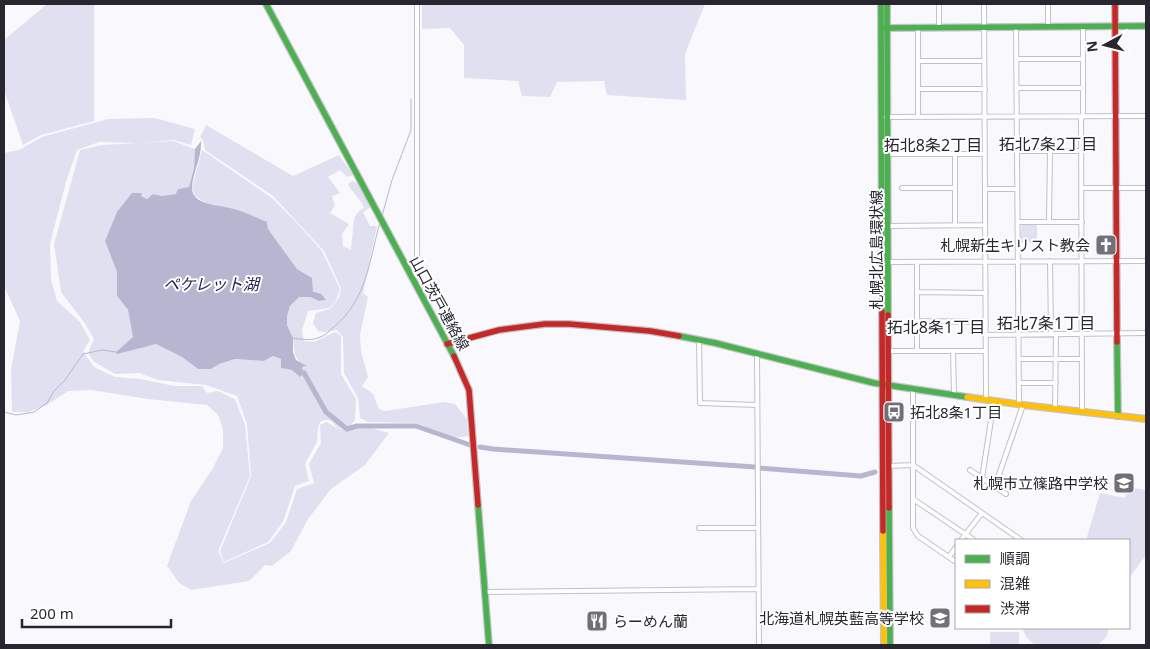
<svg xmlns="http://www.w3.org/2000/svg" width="1150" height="649" font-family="'Noto Sans','Noto Sans JP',sans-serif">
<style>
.green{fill:#e0e0f0}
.water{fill:#b7b6d0}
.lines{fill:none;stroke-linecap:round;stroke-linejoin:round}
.stream{stroke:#b7b6d0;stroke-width:1}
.canal{stroke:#b7b6d0;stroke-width:5}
.street-casing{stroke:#c1c1c7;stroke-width:6}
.fast-casing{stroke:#c1c1c7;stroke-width:8}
.slow-casing{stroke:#c1c1c7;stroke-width:8}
.jam-casing{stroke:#c1c1c7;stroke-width:8}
.street{stroke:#fefeff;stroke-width:4}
.fast{stroke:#4caf50;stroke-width:5.5}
.slow{stroke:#ffc107;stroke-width:5.5}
.jam{stroke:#c62828;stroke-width:5.5}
.labels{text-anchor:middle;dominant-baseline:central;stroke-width:4;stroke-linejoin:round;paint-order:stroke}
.poi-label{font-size:15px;fill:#282731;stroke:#fff;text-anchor:end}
.street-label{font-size:15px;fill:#282731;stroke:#fff}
.neighbourhood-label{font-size:16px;fill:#282731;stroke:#fff}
.water-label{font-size:16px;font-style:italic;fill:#292250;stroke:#fff}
</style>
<rect width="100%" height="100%" fill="#f9f9fd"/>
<path class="green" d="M47,4H94V121L41,135L23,145L4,90V40Z
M422,4H705L685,54L686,100L607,95L604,81L557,82L550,97L522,96L518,81L464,78V45L450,28L422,29Z
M155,118L195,129L191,145L174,140L139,143L99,142L77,150L66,182L50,244L51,279L57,301L80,322L90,340L83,351L94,367L115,377L141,379L174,386H202L207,393L218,391L235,399L245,425L250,476L218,551L224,563L270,543L286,522L297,489L314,483L309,464L321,443L320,425L327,422L338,429H345L337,428C332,420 329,418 320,422L318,428L317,442L305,464L309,481L295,486L283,522L268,542L224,562L220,551L251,476L247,424L237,396L206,385L158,380L139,373L115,374L93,361L88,353L94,339L86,325L61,292L54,244L80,150L102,145L173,141L195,149L194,168L189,187L178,189L177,194L162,196L153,194L147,199L141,196V193L110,231L105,241L117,272V296L128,310L133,337L116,352L156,344L182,357L198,369H211L219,364L235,359L264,361L273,356L282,359L281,368L292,370L302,368L304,366C293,357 295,352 293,339C292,333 288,329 287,324C285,313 291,303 299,297H310L319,301L326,300L324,296L318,292H312V278L297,269L268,229L267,222L230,208L209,205L195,196L192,188L202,150L272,198L297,223L322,251L340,289L336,300L330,308L308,311L302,330L304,341L314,342L335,332L341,336V374L356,399L355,420L348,429L371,428L389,433L365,465L331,489L308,519L291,551L272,566L265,565L249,581L191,590L179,583L167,566L191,501L213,468L223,448V429L218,415L207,405L148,399L91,390L68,391L47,405L28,412H12L11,370L20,321L4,286V153L19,150L42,137L108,119Z
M206,125L293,176L339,155L353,175L347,177L340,170L328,177L340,193L332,196L335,206L330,213L349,224L342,234L343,246L351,250L354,219L357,213L364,208C361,199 352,193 348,184L352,181L358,183L371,207L363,212L370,226H377L363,293L368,297L360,335L361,351L368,377L362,386L373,394L379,409L385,411L444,402L455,404L467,419L468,436L455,438L416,423L367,422L360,418L358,398L344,373L343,337L337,330L324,332L318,331L313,323L316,313L330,309L339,297L341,288L324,251L273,196L205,150L203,141L200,137Z
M1037,224V243H1020L1022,225Z
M1127,487L1146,490V555L1129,578V540H1086L1100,493L1125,498Z
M1022,628H1109L1107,636L1098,645H1035L1027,638Z
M990,632H1019V645H990Z"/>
<path class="water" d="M201,141C202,157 193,172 192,187C191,205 219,205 230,208C243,211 255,217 267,222L268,229L297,269L312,278L313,292C319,292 323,294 326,300L319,301L310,297H299L290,306L287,316V325L293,338V352L296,360L307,366H304L302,368L304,373L300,377L292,370L281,368V359L273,356L264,361L235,359L219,364L211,369H198L182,357L156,344L117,354L116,352L133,337L128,310L117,296V272L105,241L117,212L132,193H142L141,196L147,199L153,194L162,196L176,194L178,189L189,187L194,168L195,149Z"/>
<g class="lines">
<path class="stream" d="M382,216L392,180L411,130V99
M292,338C301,339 309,341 318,338C325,336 329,331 334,327C367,299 369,262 380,222
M4,412L16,415L34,412L47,403L54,391L65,380L83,354L102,350L116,352"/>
<path class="canal" d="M304,373L326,412L347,429L357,426H416L470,445
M480,447L493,449L755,467
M759,468L861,476L875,472"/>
<g class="street-casing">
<path id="street" d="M939,4V28
M984,4L986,400
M1048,4V27
M1016,27L1019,404
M1083,27V117
M1016,59H1083
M918,61H984
M1016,88H1083
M918,89H985
M886,117L1146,116
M918,117V28
M1081,117L1082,412
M1017,151H1082
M888,154H985
M955,154V226
M902,188H955
M1082,188H1146
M985,189H1017
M1018,222H1082
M1049,222L1050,151
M888,226L985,225
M1050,261L1051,334
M889,262L1146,261
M917,262V351
M412,278L417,269V4
M917,292L986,293
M917,321L986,322
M986,335L1146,333
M699,339L700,403L757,405
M889,351H986
M953,351L954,395
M757,354L759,645
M1020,359H1082
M1019,383H1056
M913,388V528L918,536L956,562
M1055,409L1056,334
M889,466L913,465L1021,540
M970,470L1006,494
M982,478L994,401
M995,486L1023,405
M913,499L974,540
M699,528H758
M961,540L982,513
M949,557L956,547
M485,592L759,589"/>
</g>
<g class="fast-casing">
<path id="fast" d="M266,4L454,356
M881,4L882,312
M887,4L888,315
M883,28L1146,26
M679,336L715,343L874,383L967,397
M1117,342L1118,416
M478,505L489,645
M889,508L890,645"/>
</g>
<g class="slow-casing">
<path id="slow" d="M967,397L1023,405L1146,419
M883,531L884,645"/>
</g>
<g class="jam-casing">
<path id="jam" d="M1115,4L1117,342
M882,312L883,531
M888,315L889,508
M447,344L499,330L545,324H569L650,331L679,336
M454,356L469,390L478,505"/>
</g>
<use href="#street" class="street"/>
<use href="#fast" class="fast"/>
<use href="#slow" class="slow"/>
<use href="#jam" class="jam"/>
</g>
<defs>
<g id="church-square" transform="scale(1.125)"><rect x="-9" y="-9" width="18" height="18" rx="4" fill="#717078" stroke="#fff"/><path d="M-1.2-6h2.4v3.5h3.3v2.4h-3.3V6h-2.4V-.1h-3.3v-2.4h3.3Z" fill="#fff"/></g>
<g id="bus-square" transform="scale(1.125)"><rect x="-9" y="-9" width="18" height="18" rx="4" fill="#717078" stroke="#fff"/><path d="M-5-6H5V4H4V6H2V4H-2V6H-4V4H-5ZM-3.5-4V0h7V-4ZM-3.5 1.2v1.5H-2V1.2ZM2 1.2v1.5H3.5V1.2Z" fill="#fff"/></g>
<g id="school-square" transform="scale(1.125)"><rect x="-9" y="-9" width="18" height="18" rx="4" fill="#717078" stroke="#fff"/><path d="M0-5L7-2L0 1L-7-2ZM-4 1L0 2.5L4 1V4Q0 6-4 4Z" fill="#fff"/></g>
<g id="restaurant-square" transform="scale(1.125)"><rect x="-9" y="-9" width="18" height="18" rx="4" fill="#717078" stroke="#fff"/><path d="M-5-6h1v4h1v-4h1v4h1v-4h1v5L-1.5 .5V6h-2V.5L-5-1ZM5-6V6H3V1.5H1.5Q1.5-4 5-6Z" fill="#fff"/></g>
</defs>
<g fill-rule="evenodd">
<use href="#church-square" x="1106" y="245"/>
<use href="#bus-square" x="894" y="412"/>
<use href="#school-square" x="1124" y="483"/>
<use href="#school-square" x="940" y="618"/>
<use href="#restaurant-square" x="597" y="621"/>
</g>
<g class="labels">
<g class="poi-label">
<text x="1090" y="245">札幌新生キリスト教会</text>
<text x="910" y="412" text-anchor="start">拓北8条1丁目</text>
<text x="1108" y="483">札幌市立篠路中学校</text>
<text x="924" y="618">北海道札幌英藍高等学校</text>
<text x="613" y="621" text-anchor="start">らーめん蘭</text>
</g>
<g class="street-label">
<text transform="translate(876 250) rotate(-90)">札幌北広島環状線</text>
<text transform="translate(440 303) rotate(61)">山口茨戸連絡線</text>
</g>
<g class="neighbourhood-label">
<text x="1048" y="144">拓北7条2丁目</text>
<text x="933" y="145">拓北8条2丁目</text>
<text x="1046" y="323">拓北7条1丁目</text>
<text x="936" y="327">拓北8条1丁目</text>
</g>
<g class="water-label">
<text x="211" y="284">ペケレット湖</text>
</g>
</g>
<rect width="1150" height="649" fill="none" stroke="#282731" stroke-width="10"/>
<rect x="955" y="539" width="175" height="90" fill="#ffffff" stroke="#a9a9ad"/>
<rect x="965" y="555" width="25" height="8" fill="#4caf50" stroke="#a9a9ad"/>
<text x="1000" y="564" font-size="15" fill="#282731">順調</text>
<rect x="965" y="580" width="25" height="8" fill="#ffc107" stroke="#a9a9ad"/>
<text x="1000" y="589" font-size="15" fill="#282731">混雑</text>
<rect x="965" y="605" width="25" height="8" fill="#c62828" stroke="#a9a9ad"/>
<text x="1000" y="614" font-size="15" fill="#282731">渋滞</text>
<g transform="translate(1105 45) rotate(263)" stroke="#ffffff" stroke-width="4" paint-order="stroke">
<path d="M0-4L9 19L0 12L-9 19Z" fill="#282731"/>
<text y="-8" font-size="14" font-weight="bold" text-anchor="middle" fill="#282731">N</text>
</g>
<path d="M22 619v8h149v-8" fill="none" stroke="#282731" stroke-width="2.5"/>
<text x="30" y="619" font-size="15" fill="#282731" stroke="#ffffff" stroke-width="4" paint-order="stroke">200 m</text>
</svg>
